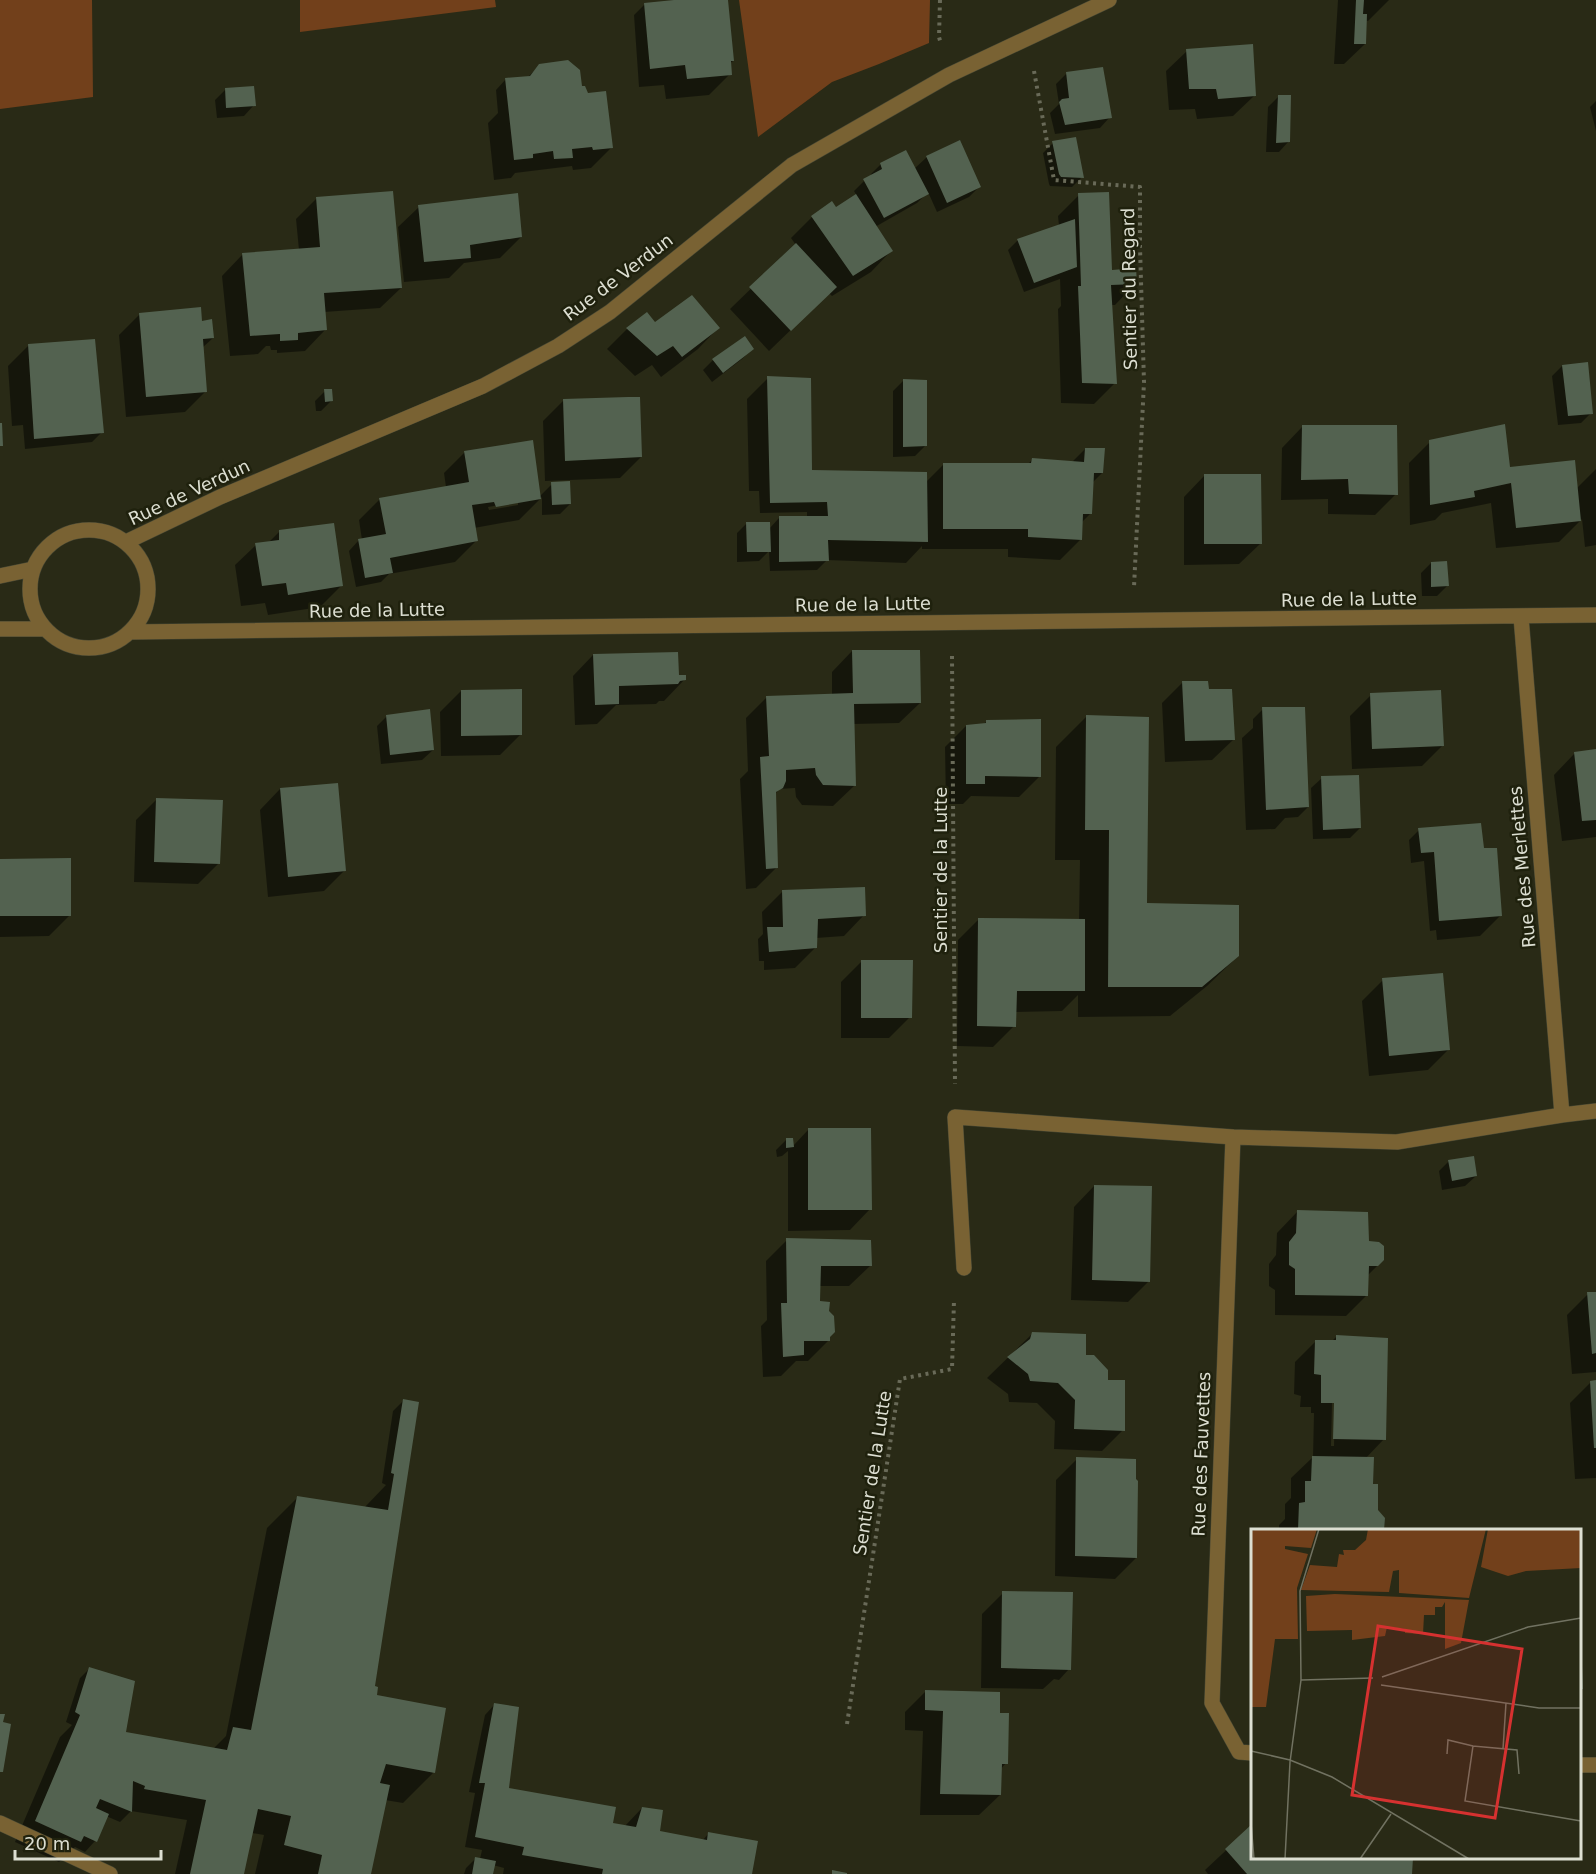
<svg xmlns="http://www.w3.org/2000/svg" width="1596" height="1874" font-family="'DejaVu Sans',sans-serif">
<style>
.green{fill:#72401b}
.shadow{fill:#0007;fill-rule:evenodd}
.building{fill:#536250}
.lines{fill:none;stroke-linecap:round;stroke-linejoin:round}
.street-casing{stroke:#464734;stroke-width:16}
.path{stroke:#696a58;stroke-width:4;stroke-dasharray:3 4.5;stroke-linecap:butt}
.street{stroke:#796233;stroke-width:15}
.labels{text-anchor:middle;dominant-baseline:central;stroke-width:5;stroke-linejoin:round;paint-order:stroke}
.street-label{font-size:18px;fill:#dcded1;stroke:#1f210d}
.inset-road{fill:none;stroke:#717261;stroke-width:1.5}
.view{fill:#d63130;fill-opacity:0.15;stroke:#d63130;stroke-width:3}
.inset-edge{fill:none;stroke:#dcded1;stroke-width:3}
</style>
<rect width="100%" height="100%" fill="#292a16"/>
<path class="green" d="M0,0H92L93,97L0,109Z
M300,0H495L496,7L300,32Z
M739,0H930L929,43L879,64L832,82L758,137Z"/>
<path class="shadow" d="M687,0H727L733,61L729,64L730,74L709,95L666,99L664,85L639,87L634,15L644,5Z
M1338,0H1389L1368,21L1365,20V44L1344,64H1334Z
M1187,51L1254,96L1233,116L1197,119L1195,109L1169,110L1166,71Z
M540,65L581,88L611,148L591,168L573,170L572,166L531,171L515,173L511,178L494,180L488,123L498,113L496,90L506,79L528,77Z
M1066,74L1110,117L1100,128L1055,134L1050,113L1059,104L1056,84Z
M225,90L254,105L244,116L217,118L215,100Z
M1279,96L1289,141L1279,152H1266L1268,107Z
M1596,101V131L1590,107Z
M1053,143L1082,177L1072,187L1050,186L1049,184L1043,153Z
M927,157L979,187L969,197L937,212L928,192L917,203L875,227L891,251L871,272L832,296L829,293L769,351L730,309L796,245L791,238L812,217L832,203L836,208L857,196L854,191L864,181L872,177L871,174L881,164L914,169Z
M1079,195L1110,271L1135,284L1115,305H1111L1115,383L1094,404L1061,403L1058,309L1061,306L1060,279L1024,292L1008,250L1018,240L1059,226L1058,216Z
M317,198L401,288L380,308L324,312L325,330L305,351L277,353V350H271L270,346H266L258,354L230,356L222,276L242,255L299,250L296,219Z
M419,207L521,237L500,258L464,263L449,278L404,282L398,227Z
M140,314L201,323L213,338L202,348L206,391L185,412L126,417L119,335Z
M655,325L718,328L698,349L661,377L652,365L635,376L607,349L627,329Z
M29,345L102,432L92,442L25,449L23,425L12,426L8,366Z
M752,349L742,359L712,382L703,370L713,360Z
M1562,366L1591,413L1581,423L1558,425L1552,376Z
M768,378L808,472L926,482L944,464H1028L1032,460L1072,462L1085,449L1102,473L1092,483L1090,514L1081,523L1080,540L1060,560L1008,557V549H922V546L906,563L827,560L817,570L770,571L769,551L759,561L737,562V533L747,523L769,529L779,518H807V512L760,513L759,491H749L747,399Z
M903,381L925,446L915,456L893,457V391Z
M325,391L331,401L321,411H316L315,401Z
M564,400L641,457L620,478L545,481L543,421Z
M1302,427L1396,494L1375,515L1328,514V499L1281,500L1282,448Z
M1430,442L1576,489L1596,469V545L1585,547L1582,519L1559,542L1496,548L1491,503L1442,513L1435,520L1410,525L1409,463Z
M465,452L539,497L552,484L570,504L560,514L542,515V497L519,520L474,528L476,541L455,562L389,574L381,582L356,587L349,551L359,540H362L359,520L379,500L446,487L444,473ZM518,502V505L489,510L488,507Z
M1204,476L1260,544L1239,564L1184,565V497Z
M279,532L341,586L320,607L268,615L265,603L241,606L235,565L256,545L268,543Z
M1431,563L1447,586L1437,596H1422L1421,573Z
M852,651L920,703L899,723L853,724L854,786L833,806L802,805L796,797L795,788L779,789L775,794L777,867L756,888L746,889L740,779L748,771L746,718L766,698L832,695V672Z
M593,655L677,676L684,680L664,701H659L656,704L616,705L597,724L575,725L573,676Z
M1183,682L1208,690L1233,740L1212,760L1165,762L1162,703Z
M461,691L521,734L500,755L441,756L440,712Z
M1371,695L1443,745L1422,766L1352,769L1350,716Z
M1263,709L1308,807L1298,817L1285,818L1275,829L1246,830L1242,738L1253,728V719Z
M387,716L433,750L422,760L381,764L377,726Z
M1087,716L1146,905L1238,956L1207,986L1170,1016L1078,1017V995L1062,1011L1015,1012L1014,1026L993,1047L957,1046L958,940L979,919L1079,920L1080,860H1055L1056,747Z
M987,721L1039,777L1019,797L971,796L963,804H946L945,747L966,726L983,725Z
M1596,750V837L1562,841L1554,775L1574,754Z
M1322,778L1360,828L1350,838L1313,839L1311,788Z
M280,789L344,871L324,891L268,897L260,810Z
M157,799L219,863L198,884L134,882L136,820Z
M1419,830L1482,850L1500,916L1480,936L1437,940L1436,930L1430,931L1424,861L1411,863L1409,840Z
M0,860L69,916L49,936L0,937Z
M783,891L864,915L844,936L816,938V947L795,968L764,970V961H759L758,939L763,934L762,912Z
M862,961L910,1017L889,1038H841V982Z
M1383,980L1449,1049L1428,1070L1369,1076L1362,1001Z
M808,1130L870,1209L850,1230L788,1231V1151L782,1156L777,1157L776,1150L786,1140L793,1146Z
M1449,1161L1476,1176L1465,1186L1442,1190L1439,1171Z
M1094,1186L1149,1281L1128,1302L1071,1300L1074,1207Z
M1297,1212L1367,1242L1383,1260L1368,1275L1367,1295L1346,1316L1275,1315V1290L1269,1286V1264L1276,1255L1277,1233Z
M787,1240L870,1266L849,1286H819L818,1303L829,1340L808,1361H796L781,1376L763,1377L761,1326L767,1320L766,1261Z
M1596,1293V1372L1572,1374L1567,1315L1588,1294Z
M1032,1334L1085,1356L1107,1381L1123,1430L1102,1451L1054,1449L1055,1421L1037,1403L1009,1402L1008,1394L987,1378Z
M1337,1336L1384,1439L1365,1459L1377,1510L1383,1519V1530H1279V1525L1285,1519V1504L1291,1498V1478L1313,1457L1314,1413H1311V1407H1300L1301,1396L1294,1394L1295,1362L1316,1341L1331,1342ZM1335,1400L1334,1446H1331L1332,1403Z
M1591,1382H1596V1478L1575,1479L1570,1403Z
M403,1401L373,1687L375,1696L433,1773L403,1803L385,1800L370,1874H255L264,1835L252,1833L243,1874H175L187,1820L131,1811L120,1822L106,1816L95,1841L85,1852L75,1847L59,1862L15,1842L60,1737L72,1725L66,1722L80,1678L90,1668L124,1733L213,1749L226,1736L267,1528L297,1498L364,1508L386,1485L382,1483L393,1411Z
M1077,1459L1136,1558L1115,1579L1055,1576L1056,1480Z
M1003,1593L1069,1669L1059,1680L1054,1679L1043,1689L981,1688L982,1614Z
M1580,1623L1581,1689L1580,1690Z
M925,1692L998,1715L1006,1763L1000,1770V1795L979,1815H920L923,1731L905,1730V1712Z
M495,1704L507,1793L610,1829L624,1827L642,1808L658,1833L702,1841L709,1833L750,1874H503L504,1868L493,1865L492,1874H464L466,1868L476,1858L480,1859L482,1850L465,1847L475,1793L469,1792L485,1715Z
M1252,1826V1858H1406L1410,1874H1208L1205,1870Z"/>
<path class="building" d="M674,0H728L734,61H731L732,75L687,79L685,65L650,69L644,3Z
M1356,0H1364L1363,14H1367L1366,44H1354Z
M1253,44L1256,96L1218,99L1216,89H1189L1186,49Z
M568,60L580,70L582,86H585L588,93L606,91L613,148L593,150L592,147L572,149L573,158L554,159L553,151L533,154V158L514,160L505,78L530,76L539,64Z
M1103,67L1112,118L1065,125L1059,102L1062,99L1069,98L1066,72Z
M254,86L256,106L226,108L225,88Z
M1278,95H1291L1290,142L1276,143Z
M1076,137L1084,178L1061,177L1059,174L1052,141Z
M960,140L981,187L947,203L926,156Z
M906,150L929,194L884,218L863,179L882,169L880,163Z
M393,191L402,288L324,293L327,330L298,333V340L280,341V334L250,336L242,253L320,247L316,197Z
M1109,192L1112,270L1136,268L1137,284L1111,285L1117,384L1082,383L1078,286H1081L1078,193Z
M518,193L522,237L470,245L471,258L424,262L418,205Z
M856,194L893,251L853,276L811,216L832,201L836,207Z
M1075,219L1077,267L1034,283L1017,239Z
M796,243L837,287L791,331L749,287Z
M692,295L720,328L682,357L673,346L657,356L626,328L647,312L655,322Z
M201,307L202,321L212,319L214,338L203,339L207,392L146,397L139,313Z
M745,336L754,349L723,373L712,359Z
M95,339L104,433L34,439L28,344Z
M1588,362L1593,414L1568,416L1562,365Z
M767,376L811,378L812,470L927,472L928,542L828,540L829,561L779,562V516H828L827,502L770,503Z
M903,379L927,380V446L903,447Z
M324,389H332L333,401L325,402Z
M628,397H640L642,457L565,461L563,399Z
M0,423H2L3,446H0Z
M1505,424L1510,467L1575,460L1581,521L1516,528L1511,483L1474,491L1475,497L1430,505L1429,440Z
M1302,425H1397L1398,495L1349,494L1348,479L1301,480Z
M533,440L541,499L496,507L494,502L472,505L478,541L390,558L393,573L365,578L358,539L386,534L379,498L469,482L464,451Z
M1085,448H1105L1103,473H1094L1092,514H1083L1082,540L1028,537V529H943V463H1031L1032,458L1084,462Z
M1204,474H1261L1262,544H1204Z
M570,481L571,504L552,505L551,482Z
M746,522H770L771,552H747Z
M334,523L343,586L288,595L286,583L262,586L255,543L279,540V530Z
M1447,561L1449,586L1431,587V562Z
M852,650H920L921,703L854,704L856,786L823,785L816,775L815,768L786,770V781L783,788L776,792L778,868L766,869L760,757L769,756L766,696L853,693Z
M678,652L679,675H686V680L680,681L678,684L619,686V704L595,705L593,654Z
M1182,681H1208L1209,689H1232L1235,740L1185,741Z
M522,689V735L461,736V690Z
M1441,690L1444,746L1372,749L1370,693Z
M1262,707H1305L1309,807L1266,810Z
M430,709L434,750L390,755L386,715Z
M1086,715L1149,717L1147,903L1239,905V956L1202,987H1108L1109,830H1085Z
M1041,719V777L985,776V784H966V725L986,723V720Z
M1596,749V820L1582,821L1574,752Z
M1359,775L1361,828L1323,830L1321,776Z
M338,783L346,871L288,877L280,788Z
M156,798L223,800L220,864L154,862Z
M1481,823L1484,848H1497L1502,916L1439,921L1434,852L1421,853L1418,828Z
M71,858V916H0V859Z
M865,887L866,916L818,919L817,948L769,952L767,927H783L782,890Z
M978,918L1085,919V991H1017L1016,1027L977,1026Z
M861,960H913L912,1018H861Z
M1443,973L1450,1050L1389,1056L1382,978Z
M808,1128H871L872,1210H808Z
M786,1138H793L794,1147L786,1148Z
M1474,1156L1477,1176L1452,1181L1448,1160Z
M1094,1185L1152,1186L1150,1282L1092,1280Z
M1297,1210L1368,1212L1369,1241L1379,1242L1384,1246V1260L1378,1266H1369L1368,1296L1295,1295V1269L1289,1265V1242L1296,1233Z
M786,1238L871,1240L872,1266H821L820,1301L830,1302L829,1311L834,1316L835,1332L830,1337V1341H804V1355L783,1357L781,1303H787Z
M1587,1292H1596V1353L1592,1354Z
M1032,1332L1086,1334V1355H1094L1108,1370V1380H1125V1431L1074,1429L1075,1400L1058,1383L1030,1381L1028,1374L1007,1357L1030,1339Z
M1336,1335L1388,1338L1386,1440L1333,1439L1334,1403H1321V1375L1314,1374L1315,1340H1336Z
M1596,1380V1448H1594L1590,1381Z
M403,1399L419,1402L375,1686L378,1687L377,1695L446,1708L435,1773L386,1764L380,1783L390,1785L371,1874H318L322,1855L284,1845L291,1816L258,1809L244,1874H190L206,1800L144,1789L145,1786L133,1781L132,1812L100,1799L96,1808L109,1814L97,1842L84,1836L81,1842L35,1821L80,1715L75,1712L89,1667L135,1681L126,1732L227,1750L233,1727L251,1730L297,1496L388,1510L394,1474L391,1473Z
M1312,1456L1374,1457L1373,1484H1378V1510L1385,1518L1384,1530H1298L1299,1503L1305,1502V1481H1311Z
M1076,1457L1136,1459V1479L1138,1481L1137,1558L1075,1556Z
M1002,1591L1073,1592L1071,1670L1001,1668Z
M1580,1643H1581L1583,1689H1580Z
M925,1690L1000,1692V1713H1009L1008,1764H1002L1001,1795L940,1794L943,1711L925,1710Z
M494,1703L519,1707L509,1788L616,1807L613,1823L636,1827L642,1807L663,1810L660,1831L707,1840L708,1832L758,1841L752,1874H602L603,1869L522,1855L524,1847L475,1837L485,1783H479Z
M0,1714H5L3,1722L11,1724L3,1772H0Z
M1252,1824V1858H1413L1412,1874H1247L1225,1849Z
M475,1857L496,1861L493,1874H472Z
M832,1870L847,1873V1874H832Z"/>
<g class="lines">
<g class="street-casing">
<path id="street" d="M30 589a59 59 0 1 1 118 0a59 59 0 1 1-118 0Z
M126,542L220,497L483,386L558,346L610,312L792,165L949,75L1109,0
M0,576L33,569
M1521,617L1562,1115
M0,629H45
M130,632L1596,615
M964,1268L955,1117L1233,1137
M1252,1753L1239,1752L1212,1703L1233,1137L1397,1142L1562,1115L1596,1111
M1580,1765H1596
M0,1823L110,1874"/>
</g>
<path class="path" d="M940,0L939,37L941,44
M1034,71L1054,180L1140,187V247L1144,382L1134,587
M952,656L955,1084
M847,1724L900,1379L952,1369L954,1300"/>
<use href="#street" class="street"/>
</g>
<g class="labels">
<g class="street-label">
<text transform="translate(618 277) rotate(-37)">Rue de Verdun</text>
<text transform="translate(1129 289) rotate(-91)">Sentier du Regard</text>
<text transform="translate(189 492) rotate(-25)">Rue de Verdun</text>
<text transform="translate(1349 599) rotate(-1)">Rue de la Lutte</text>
<text transform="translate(863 604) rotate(-1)">Rue de la Lutte</text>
<text transform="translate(377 610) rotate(-1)">Rue de la Lutte</text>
<text transform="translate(1522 867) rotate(-95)">Rue des Merlettes</text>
<text transform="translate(940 870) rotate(-90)">Sentier de la Lutte</text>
<text transform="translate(1201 1454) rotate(-88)">Rue des Fauvettes</text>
<text transform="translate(872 1473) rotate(-81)">Sentier de la Lutte</text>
</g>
</g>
<g transform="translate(1251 1529)">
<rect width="330" height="330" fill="#292a16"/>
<path d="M8,0H66L60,19L34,17V20L57,25L46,59L47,110H24L15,178H0V2ZM117,0H235L218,69L148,64V41L142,42L138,63L50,61L59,36L86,38L88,25L93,26L92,21H104L115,11ZM237,0H330V39L275,42L257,47L230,38ZM84,65L218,71L210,114L194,120V73L191,78H184V86H173L172,105L154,104V100L136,98L134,107L101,111V101L56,102L55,67Z" fill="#72401b"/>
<path class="inset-road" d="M131,148L277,98L330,89M50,151L122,149M130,156L288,179H330M252,220L255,174M0,222L39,231L81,248L218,330M196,225L197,211L222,217M268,245L266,221L222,217L214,272L330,292M0,294L3,330M34,330L39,233L50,151L49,62L68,0M109,330L140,285"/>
<path class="view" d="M127,97L271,120L244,289L101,266Z"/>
<rect width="330" height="330" class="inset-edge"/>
</g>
<path d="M15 1850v9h146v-9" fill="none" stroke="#dcded1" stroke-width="3"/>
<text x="24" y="1850" font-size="18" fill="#dcded1" stroke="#1f210d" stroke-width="4.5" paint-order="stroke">20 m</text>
</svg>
